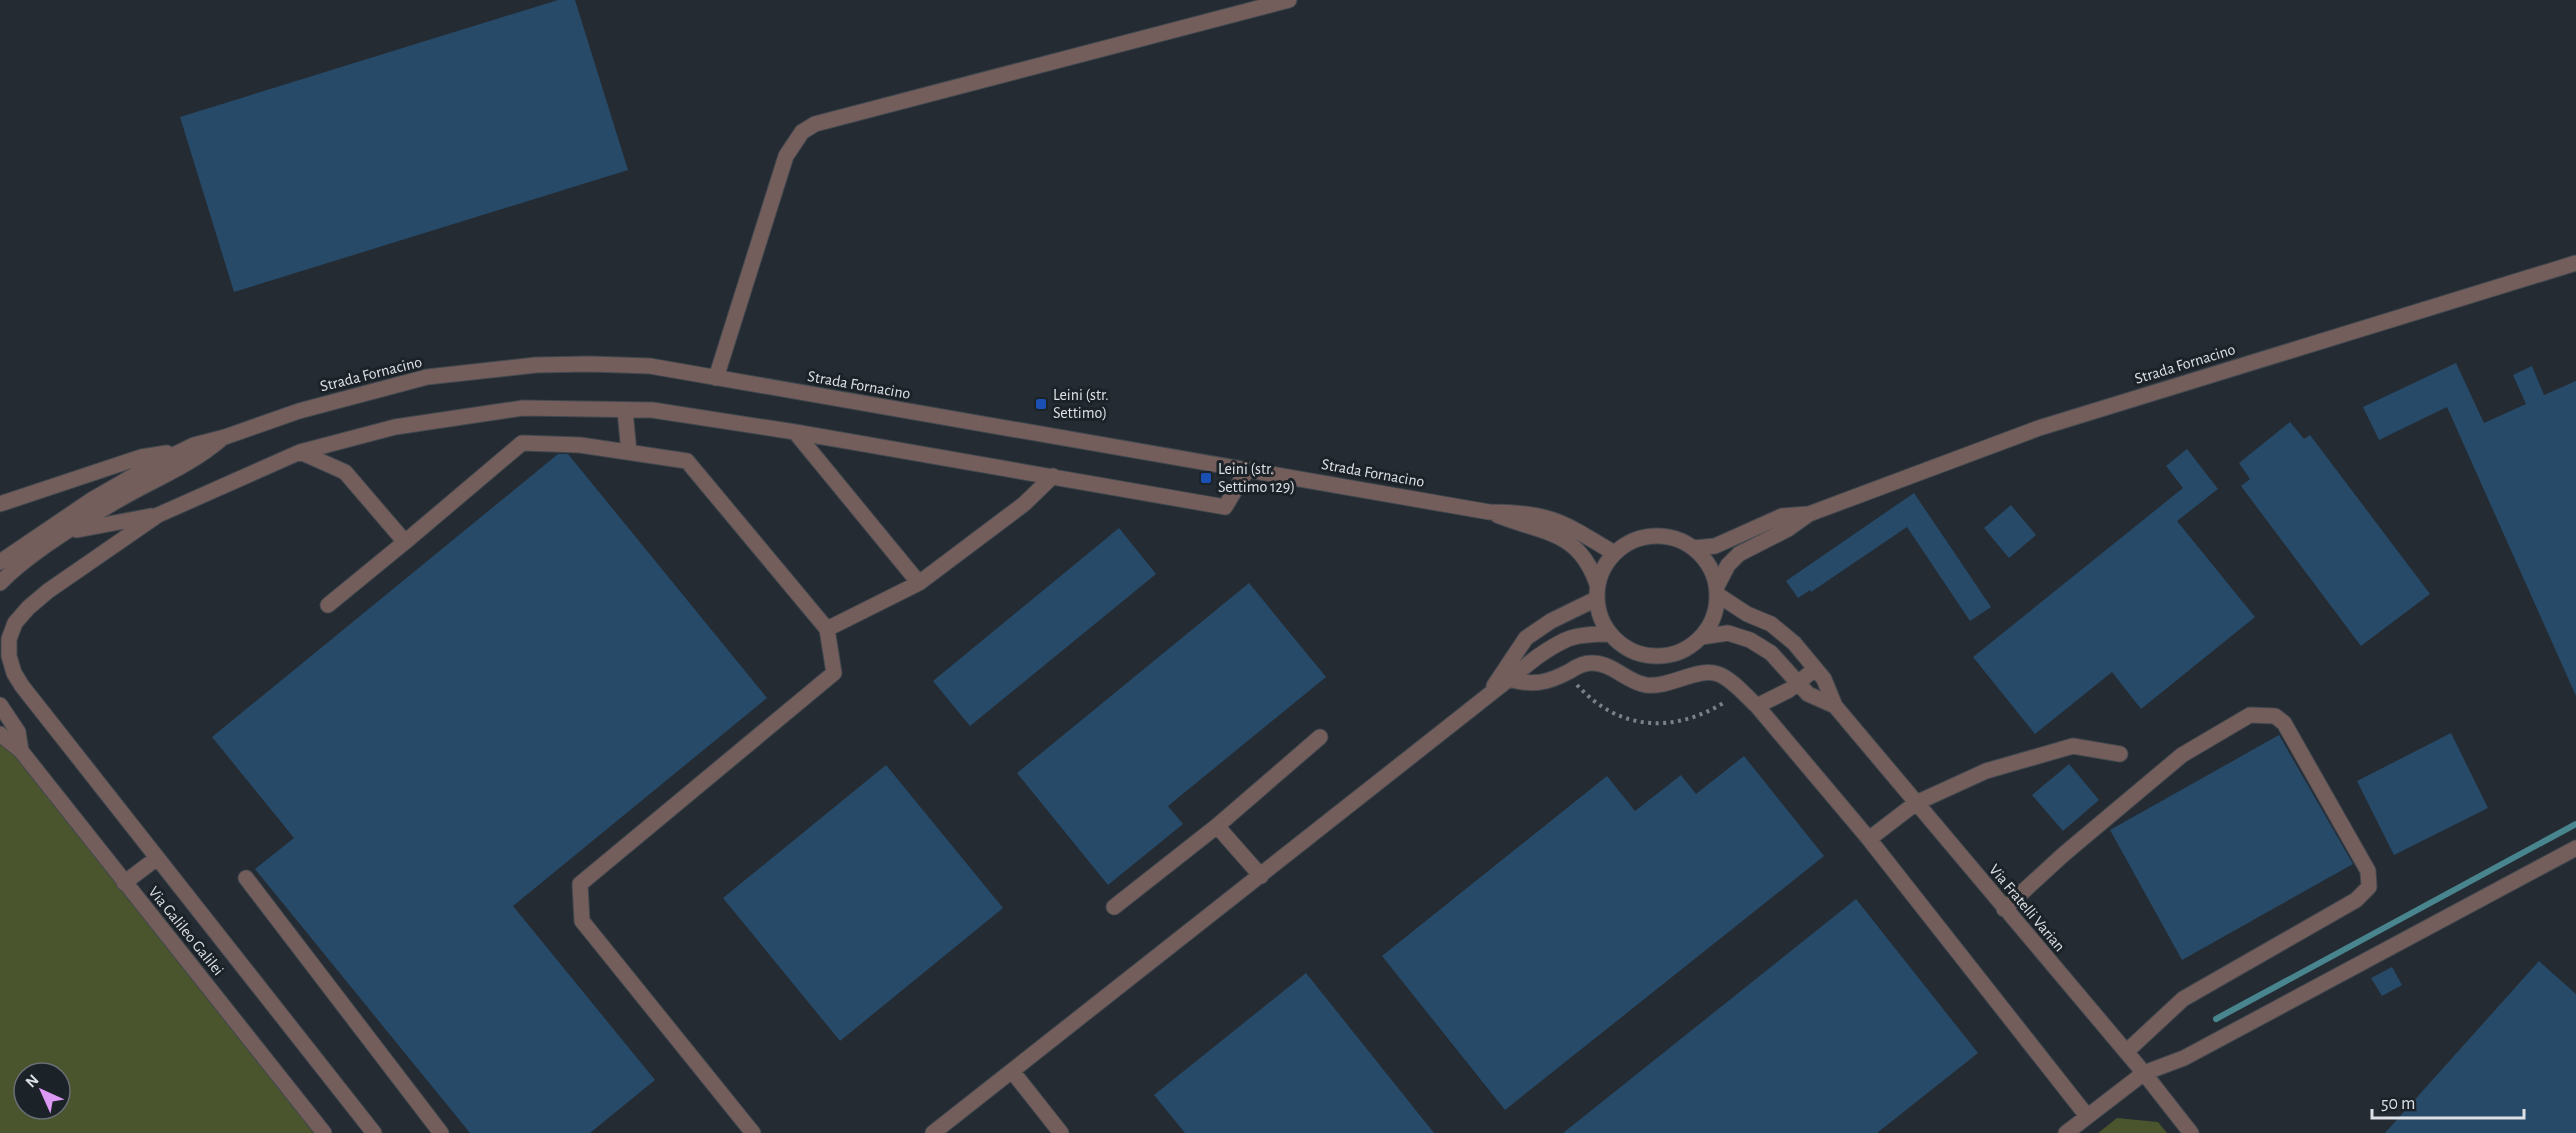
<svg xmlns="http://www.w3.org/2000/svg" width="2576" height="1133" font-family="'Alegreya Sans',sans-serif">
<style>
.green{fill:#4a542d;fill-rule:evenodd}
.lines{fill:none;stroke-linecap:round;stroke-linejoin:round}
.stream{stroke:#48858e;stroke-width:6}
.building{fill:#274a68}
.minor-casing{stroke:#42484f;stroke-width:17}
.path{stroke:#7b8187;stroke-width:4;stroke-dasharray:3 4.5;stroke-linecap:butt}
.minor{stroke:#745e5b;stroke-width:15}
.transit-dot{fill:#1a4fb4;stroke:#1b2228;stroke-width:2}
.labels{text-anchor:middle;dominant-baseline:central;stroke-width:6;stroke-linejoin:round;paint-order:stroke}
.street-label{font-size:16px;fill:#dde1e6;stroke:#1b2228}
.poi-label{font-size:16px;fill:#dde1e6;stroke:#1b2228;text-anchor:start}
</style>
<rect width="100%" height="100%" fill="#242b32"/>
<path class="green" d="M0,738L20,758L318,1133H0ZM24,1073H60V1109H24Z
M2117,1118L2158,1122L2167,1133H2098Z"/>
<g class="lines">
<path class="stream" d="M2216,1019L2576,824"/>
</g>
<path class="building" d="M558,0H575L628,170L234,292L180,117Z
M2456,363L2484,423L2526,404L2513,375L2532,366L2544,395L2576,381V696L2447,407L2379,440L2363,407Z
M2290,422L2304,439L2310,435L2430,594L2361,646L2241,486L2250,479L2239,463Z
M2187,449L2218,489L2177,521L2255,617L2141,709L2112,672L2035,734L1973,657L2183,488L2166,466Z
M558,454H568L767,698L513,906L655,1080L590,1133H470L255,869L294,838L212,737Z
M1914,493L1991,607L1970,621L1907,527L1811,592L1810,590L1798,598L1786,581Z
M2011,505L2036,535L2009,558L1984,528Z
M1119,528L1156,574L970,726L933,681Z
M1249,583L1326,677L1168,806L1183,824L1108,885L1017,773Z
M2451,733L2488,808L2394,855L2357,781Z
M2279,735L2353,864L2182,960L2110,830Z
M1744,756L1824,856L1505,1110L1382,956L1607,776L1635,811L1681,775L1696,794Z
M2069,764L2099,800L2063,831L2032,795Z
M886,765L1003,908L840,1041L723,898Z
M1856,899L1978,1053L1877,1133H1563Z
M2539,961L2576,994V1133H2385Z
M2392,967L2402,985L2382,996L2371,978Z
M1306,973L1434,1133H1185L1154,1095Z"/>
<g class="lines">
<g class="minor-casing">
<path id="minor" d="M716,378L786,156L802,132L815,124L1289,0
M625,411L629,452
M795,432L919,583L1024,504L1053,476
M300,452L395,427L523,408L652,410L795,432L1225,507L1247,470
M0,504L141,457L167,453
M1497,515C1544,534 1578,530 1597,584
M77,530L151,516
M1597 596a60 60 0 1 1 120 0a60 60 0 1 1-120 0Z
M405,542L522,443L580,445L687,461L827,629L834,673L580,884L582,921L753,1133
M1694,548L1715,546L1782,516L1809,514L2039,428L2576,263
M0,562L93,499L147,468L194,445L225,437L299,411L427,377L536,365L590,364L650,366L1489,512C1550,512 1563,522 1614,553
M0,583C32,550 88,517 129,494C160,477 193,463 220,440
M1717,586L1728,565L1739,554L1788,529L1809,514
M1718,595L1747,614L1771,624L1794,643L1824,679L1835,706L2144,1073L2191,1133
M328,605L405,542L345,472L300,452L158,515L48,591L28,608L15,623L9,639V656L14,673L22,686L374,1133
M827,629L919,583
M1701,637L1728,633L1750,640L1771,653L1808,694L1835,706
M1509,679C1533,686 1548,683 1570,671C1576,667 1583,663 1591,663C1612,662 1626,682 1646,685C1670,688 1697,667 1718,674C1732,679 1746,696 1757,706L1789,690L1815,669
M1494,686L1526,638L1551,621L1596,599
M0,705L18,732L21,751
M1757,706L1869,839L1916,803L1986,771L2073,746L2120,754
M0,734L21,751L324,1133
M1217,826L1320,737
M1869,839L2087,1116
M246,878L441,1133
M124,883L157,858
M1114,907L1217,826L1261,876
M2004,909L2064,854L2182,755L2250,715L2275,716L2284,723L2368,871L2369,887L2356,900L2183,999L2126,1052
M1012,1071L1061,1133
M933,1133L1537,657C1566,637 1574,634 1609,634
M2066,1133L2144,1073L2184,1058L2576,848"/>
</g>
<path class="path" d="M1577,685C1619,731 1673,734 1725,702"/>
<use href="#minor" class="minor"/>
</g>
<g class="transit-dot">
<rect x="1035" y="398" width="12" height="12" rx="3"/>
<rect x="1200" y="472" width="12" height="12" rx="3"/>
</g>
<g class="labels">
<g class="street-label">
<text transform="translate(2185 364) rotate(-17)">Strada Fornacino</text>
<text transform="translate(371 374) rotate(-14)">Strada Fornacino</text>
<text transform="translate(859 385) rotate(10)">Strada Fornacino</text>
<text transform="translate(1373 473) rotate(10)">Strada Fornacino</text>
<text transform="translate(2027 908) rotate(50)">Via Fratelli Varian</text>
<text transform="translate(186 931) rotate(51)">Via Galileo Galilei</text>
</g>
<g class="poi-label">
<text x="1053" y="395">Leini (str.<tspan x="1053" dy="18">Settimo)</tspan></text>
<text x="1218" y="469">Leini (str.<tspan x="1218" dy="18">Settimo 129)</tspan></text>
</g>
</g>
<g transform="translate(42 1091) rotate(315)"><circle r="28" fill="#1b2228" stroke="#696e74" stroke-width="1.5"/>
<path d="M0-4.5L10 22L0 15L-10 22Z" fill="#dc99f4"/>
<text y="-9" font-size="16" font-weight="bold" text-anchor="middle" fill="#dde1e6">N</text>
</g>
<path d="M2372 1109v9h152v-9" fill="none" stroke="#dde1e6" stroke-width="3"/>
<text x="2381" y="1109" font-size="18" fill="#dde1e6" stroke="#1b2228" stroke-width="4.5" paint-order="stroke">50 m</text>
</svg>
